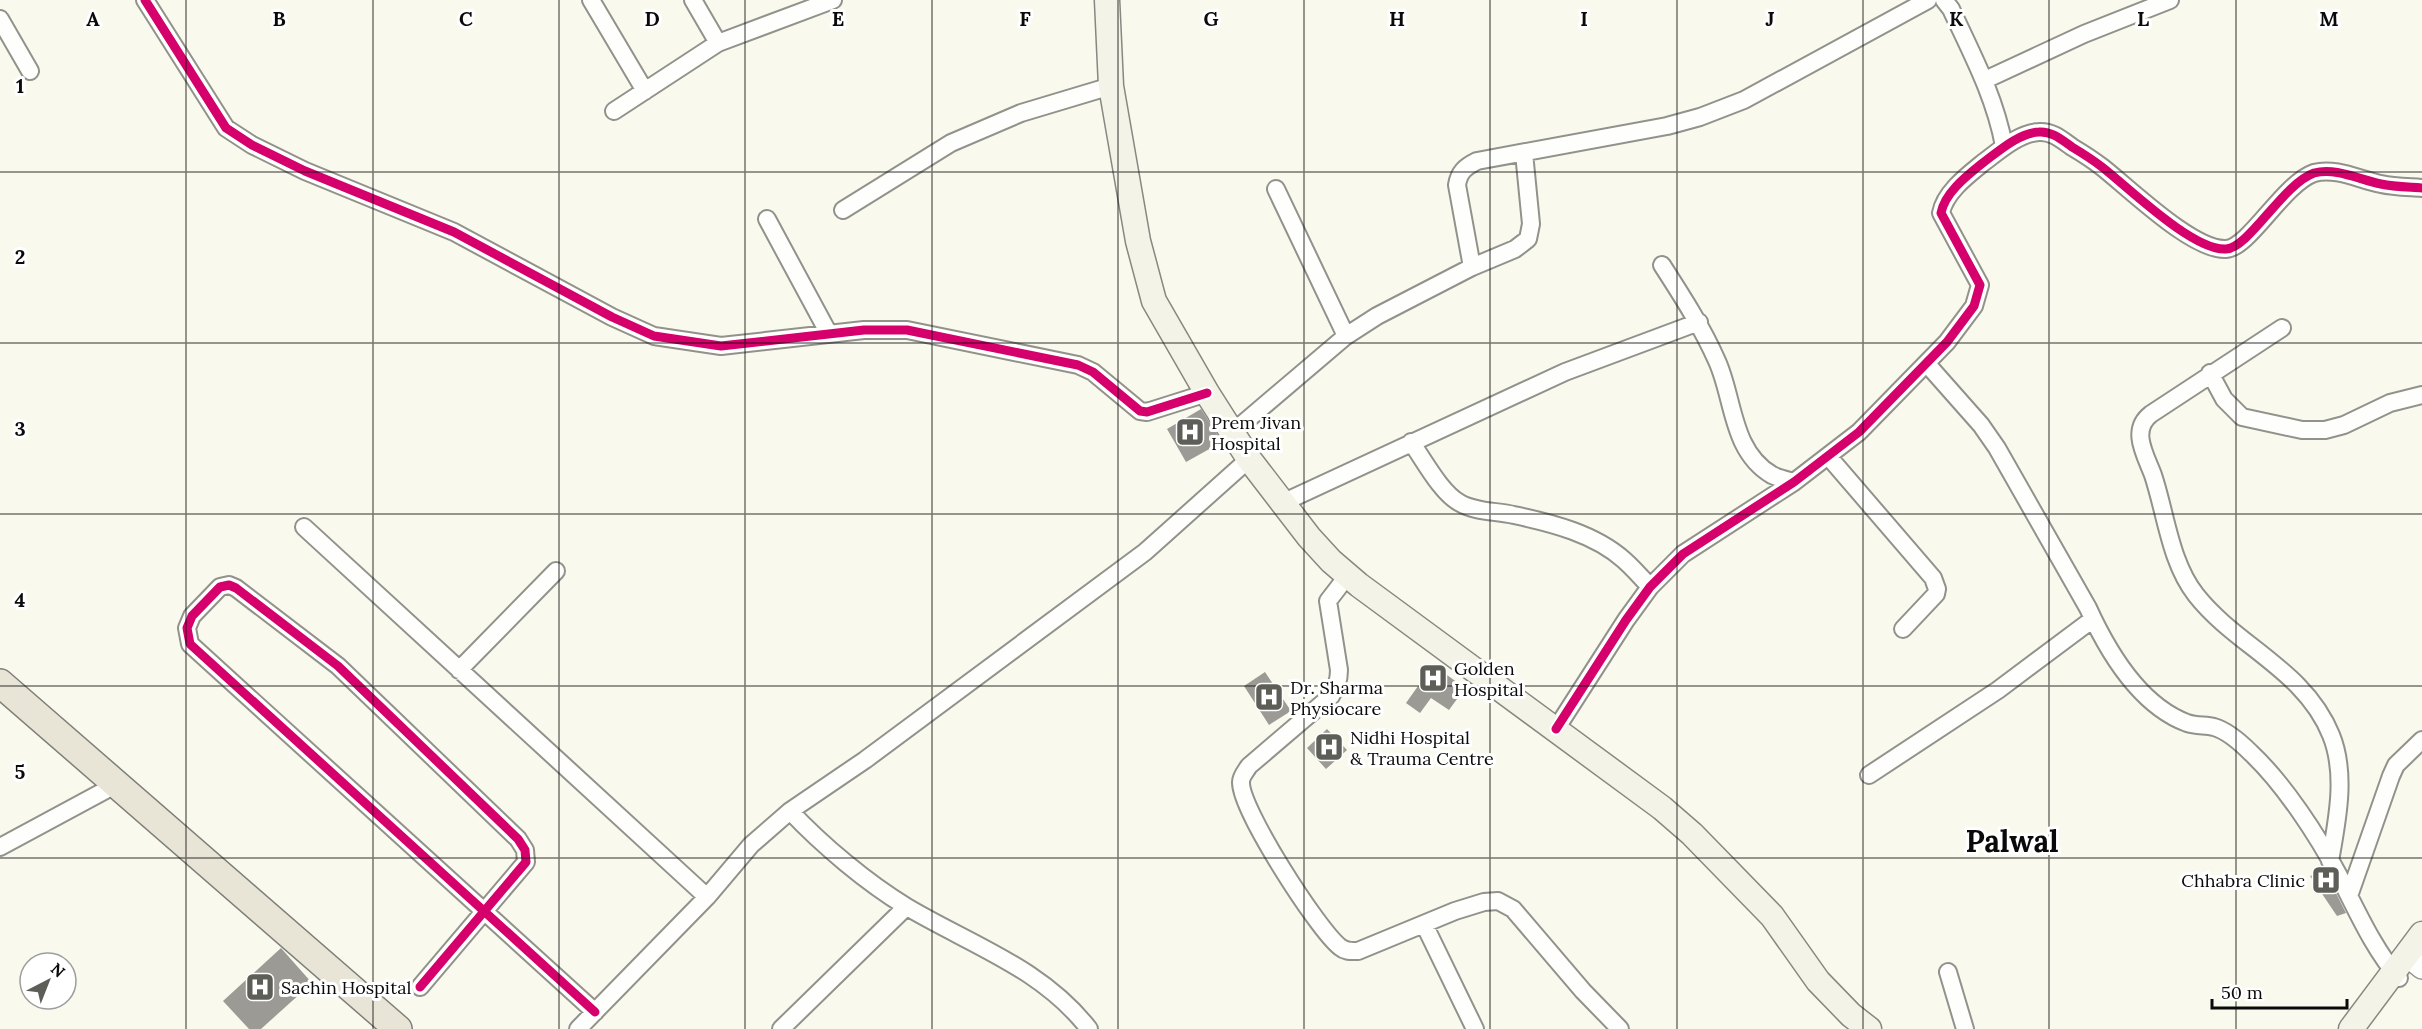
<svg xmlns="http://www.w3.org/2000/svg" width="2422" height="1029" font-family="Lora,serif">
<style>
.building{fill:#9b9a94}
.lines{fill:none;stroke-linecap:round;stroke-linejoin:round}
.minor-casing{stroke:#92928c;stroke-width:20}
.tertiary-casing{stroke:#92928c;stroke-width:24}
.secondary-casing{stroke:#888883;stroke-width:27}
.trunk-casing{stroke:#7f7f7a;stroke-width:30}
.minor{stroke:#fefefc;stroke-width:16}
.tertiary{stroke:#fefefc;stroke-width:21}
.secondary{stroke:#f3f3e7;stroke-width:24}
.trunk{stroke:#e8e4d6;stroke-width:27}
.cycleway-casing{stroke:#fff;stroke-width:13}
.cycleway{stroke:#d6006c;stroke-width:9}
.grid{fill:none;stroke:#0a0a0a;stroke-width:1.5;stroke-opacity:0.55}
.labels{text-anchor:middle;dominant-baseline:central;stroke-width:6;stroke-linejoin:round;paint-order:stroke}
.poi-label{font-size:18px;fill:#0a0a0a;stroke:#fff;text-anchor:start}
.town-label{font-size:30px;font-weight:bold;fill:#0a0a0a;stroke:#fff}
.grid-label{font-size:20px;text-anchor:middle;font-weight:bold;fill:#0a0a0a;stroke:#fff;stroke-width:6;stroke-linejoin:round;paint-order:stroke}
</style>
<rect width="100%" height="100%" fill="#f9f9ed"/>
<path class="building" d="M1201,409L1222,442L1186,462L1167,429Z
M1433,665L1465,688L1449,710L1431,698L1420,713L1406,703Z
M1265,672L1291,711L1269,725L1244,686Z
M1327,729L1347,750L1326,769L1307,748Z
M2324,871L2330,881L2346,913L2337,916L2310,876Z
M281,948L312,983L261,1029H249L223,1001Z"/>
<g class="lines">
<g class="minor-casing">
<path id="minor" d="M145,0L226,128L252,145L305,171L454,232L612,317L654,336L721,346L864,330H907L1078,365L1093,372L1140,411L1147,412L1207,393
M591,0L645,91
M693,0L718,43
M1944,0L1951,9C1972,54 1995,97 2004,146
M0,19L30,71
M1985,80L2084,34L2170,0
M614,111L718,43L833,0
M1276,189L1346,336
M843,210L951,143L1021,113L1111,86
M767,219L829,334
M1662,265C1682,296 1702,327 1717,361C1734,398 1731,451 1772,475C1778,478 1787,480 1794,482
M1472,267L1515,249L1528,239L1531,224L1524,153
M2282,328L2151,414C2130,430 2145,454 2153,475C2166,514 2170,562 2196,595C2236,646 2305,670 2331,735C2347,774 2337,821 2330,861
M1927,364L1981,425L1997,448L2088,608C2108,652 2139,705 2187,723C2196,726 2206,725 2214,727C2228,731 2241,743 2251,753C2284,784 2318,836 2339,876C2356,909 2374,950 2399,978
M2210,373L2224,399L2242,417L2302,430H2325L2344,425L2390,403L2422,395
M1233,432L1346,336L1377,316L1472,267L1457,185C1459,172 1465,167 1477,161L1667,126L1700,117L1744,100L1928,0
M1411,442C1424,460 1441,493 1460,503C1475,512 1497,511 1514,515C1552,523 1595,534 1624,560C1633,568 1642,578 1650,587
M1828,456L1933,578L1937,589L1936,594L1903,629
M1282,503L1565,372L1699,322
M304,527L707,897
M1348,575L1328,601L1339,670C1339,681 1336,687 1331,696L1249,766C1246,771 1241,776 1241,782C1240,809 1318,930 1340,947C1346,952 1351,951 1358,951L1455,911L1484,902L1498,901L1513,909L1583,991L1620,1029
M459,670L556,571
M1556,729L1626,620L1650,587L1683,554L1794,482L1859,432L1947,342L1974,306L1980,285L1941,213C1945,192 1968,175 1984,162C2000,150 2019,133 2039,132C2052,131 2062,140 2072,147C2082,153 2093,160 2102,167C2129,188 2193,251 2226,249C2249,248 2283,184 2314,173C2336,167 2360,180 2381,184C2394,187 2409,187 2422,188
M1869,775L1998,690L2093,619
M790,811C822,845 867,883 907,907C971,945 1042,968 1089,1029
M0,847L117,784
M2349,896L2391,776L2396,765L2422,740
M1424,924L1475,1029
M1948,972L1965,1029
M420,987L526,862L525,850L518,839L338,666L236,588L229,585L220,587L192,616L187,628L190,644L595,1012
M578,1029L707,897L751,845L790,811L865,760L1145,552L1249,459
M781,1029L906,907"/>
</g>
<g class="tertiary-casing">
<path id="tertiary" d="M2406,955L2422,968"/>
</g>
<g class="secondary-casing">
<path id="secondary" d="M1107,0L1111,86L1138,241L1154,301L1207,393L1249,459L1309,537L1331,561L1359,585L1662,808L1692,834L1772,916L1818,981L1851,1015L1869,1029
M2351,1029L2422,934"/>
</g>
<g class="trunk-casing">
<path id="trunk" d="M0,683L398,1029"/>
</g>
<use href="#minor" class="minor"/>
<use href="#tertiary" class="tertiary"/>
<use href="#secondary" class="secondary"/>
<use href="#trunk" class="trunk"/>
<g class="cycleway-casing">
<path id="cycleway" d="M145,0L226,128L252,145L305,171L454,232L612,317L654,336L721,346L864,330H907L1078,365L1093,372L1140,411L1147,412L1207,393
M1556,729L1626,620L1650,587L1683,554L1794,482L1859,432L1947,342L1974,306L1980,285L1941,213C1945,192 1968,175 1984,162C2000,150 2019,133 2039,132C2052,131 2062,140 2072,147C2082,153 2093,160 2102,167C2129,188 2193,251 2226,249C2249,248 2283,184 2314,173C2336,167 2360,180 2381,184C2394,187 2409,187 2422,188
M420,987L526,862L525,850L518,839L338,666L236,588L229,585L220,587L192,616L187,628L190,644L595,1012"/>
</g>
<use href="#cycleway" class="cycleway"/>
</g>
<path class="grid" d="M186,0V1029M373,0V1029M559,0V1029M745,0V1029M932,0V1029M1118,0V1029M1304,0V1029M1490,0V1029M1677,0V1029M1863,0V1029M2049,0V1029M2236,0V1029M0,172H2422M0,343H2422M0,514H2422M0,686H2422M0,858H2422"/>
<defs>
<g id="hospital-square" transform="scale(1.5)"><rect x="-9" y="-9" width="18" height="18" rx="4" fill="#5e5e59" stroke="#fff"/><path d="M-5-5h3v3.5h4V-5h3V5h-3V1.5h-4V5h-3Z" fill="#fff"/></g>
</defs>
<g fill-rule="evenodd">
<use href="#hospital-square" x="1190" y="432"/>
<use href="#hospital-square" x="1433" y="678"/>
<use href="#hospital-square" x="1269" y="697"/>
<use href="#hospital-square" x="1329" y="747"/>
<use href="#hospital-square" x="2326" y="880"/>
<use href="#hospital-square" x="260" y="987"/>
</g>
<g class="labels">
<g class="poi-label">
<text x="1211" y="422">Prem Jivan<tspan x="1211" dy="21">Hospital</tspan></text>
<text x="1454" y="668">Golden<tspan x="1454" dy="21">Hospital</tspan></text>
<text x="1290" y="687">Dr. Sharma<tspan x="1290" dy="21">Physiocare</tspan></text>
<text x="1350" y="737">Nidhi Hospital<tspan x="1350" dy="21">&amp; Trauma Centre</tspan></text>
<text x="2305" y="880" text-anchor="end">Chhabra Clinic</text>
<text x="281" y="987">Sachin Hospital</text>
</g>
<g class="town-label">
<text x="2012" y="841">Palwal</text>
</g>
</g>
<g class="grid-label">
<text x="93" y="26">A</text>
<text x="279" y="26">B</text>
<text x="466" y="26">C</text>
<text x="652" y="26">D</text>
<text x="838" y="26">E</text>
<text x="1025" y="26">F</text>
<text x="1211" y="26">G</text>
<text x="1397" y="26">H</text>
<text x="1584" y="26">I</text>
<text x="1770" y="26">J</text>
<text x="1956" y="26">K</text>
<text x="2143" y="26">L</text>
<text x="2329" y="26">M</text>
<text x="20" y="93">1</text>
<text x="20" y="264">2</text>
<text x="20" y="436">3</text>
<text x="20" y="607">4</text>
<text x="20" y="779">5</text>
</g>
<g transform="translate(48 981) rotate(42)"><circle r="28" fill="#ffffff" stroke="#9d9d9d" stroke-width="1.5"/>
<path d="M0-4.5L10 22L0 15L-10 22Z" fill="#5e5e59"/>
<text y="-9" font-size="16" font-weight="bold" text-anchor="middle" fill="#0a0a0a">N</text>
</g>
<path d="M2212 999v9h135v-9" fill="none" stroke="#0a0a0a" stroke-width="3"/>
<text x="2221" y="999" font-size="18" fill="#0a0a0a" stroke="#ffffff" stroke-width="4.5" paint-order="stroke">50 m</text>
</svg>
